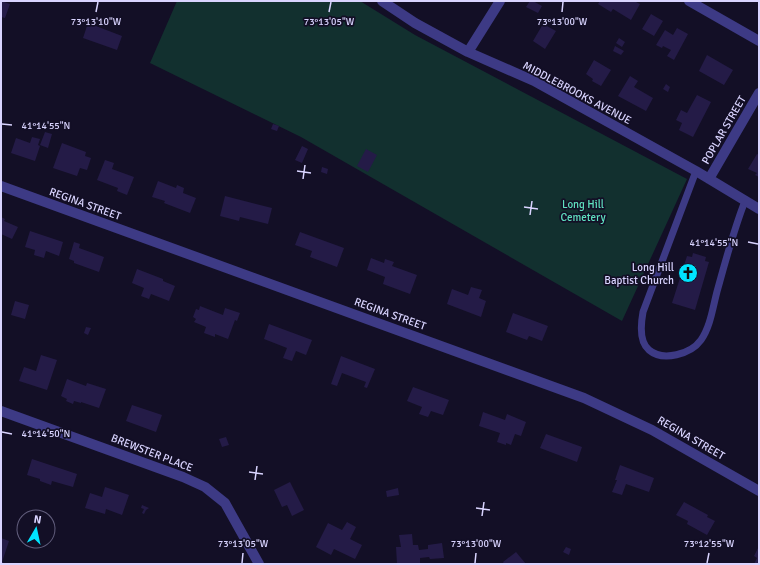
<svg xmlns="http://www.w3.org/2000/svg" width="760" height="565" font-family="Signika,sans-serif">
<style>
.green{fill:#12302f}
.building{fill:#241b47}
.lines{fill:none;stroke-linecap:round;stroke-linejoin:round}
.lane{stroke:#3d3a85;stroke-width:7}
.street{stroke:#3d3a85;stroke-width:10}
.ticks{fill:none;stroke:#d9d4ff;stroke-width:1.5}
.labels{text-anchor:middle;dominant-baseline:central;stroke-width:3.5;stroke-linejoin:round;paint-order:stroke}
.street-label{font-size:11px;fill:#d9d4ff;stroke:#130f26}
.park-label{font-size:11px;fill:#5fe0c0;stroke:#130f26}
.poi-label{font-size:11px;fill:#d9d4ff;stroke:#130f26;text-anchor:end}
.ticks-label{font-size:10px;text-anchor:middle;fill:#d9d4ff;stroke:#130f26;stroke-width:3.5;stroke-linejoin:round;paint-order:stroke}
</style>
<rect width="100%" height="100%" fill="#130f26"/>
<path class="green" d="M177,1H360L415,35L687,179L622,321L301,137L150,63Z"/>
<path class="building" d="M1,1L10,4L5,18L1,17Z
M530,1H533L542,6L538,13L526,7Z
M600,1H634L640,4L631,20L613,9L611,12L598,4Z
M651,14L663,21L654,36L642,29Z
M563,16L569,20L566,23L561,19Z
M88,23L122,36L117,50L83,38Z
M543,24L556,31L545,49L533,41Z
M677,28L688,34L674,60L667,56L671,50L663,46L662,48L656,45L665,30L673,35Z
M619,38L625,42L622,47L616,43Z
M615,46L624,51L621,55L613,51Z
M707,55L733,70L724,85L699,71Z
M594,60L611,70L601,86L592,81L593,79L586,74Z
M630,76L638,81L634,87L653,98L646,111L618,96Z
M666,84L670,87L668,92L663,89Z
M697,95L711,102L693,137L679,130L682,123L676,120L681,110L687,113Z
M273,124L279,126L277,131L271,129Z
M45,132L52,134L48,148L40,145Z
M32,137L40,139L38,145L40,146L35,161L11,153L16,138L30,143Z
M62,143L86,152L85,156L91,158L87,170L80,168L77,176L53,168Z
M302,146L308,149L302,163L295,160Z
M366,149L377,155L368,172L357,166Z
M757,154L759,155V177L755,175L757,173L748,169Z
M105,160L114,163L112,169L134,177L127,195L117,191L118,188L97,180Z
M322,167L328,169L327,174L321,172Z
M158,181L176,188L177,185L184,188L183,193L196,198L190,213L164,203L165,201L152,197Z
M225,196L272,208L268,224L240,217L239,221L220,216Z
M1,217L5,219L4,221L18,227L12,239L1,234Z
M30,231L63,242L59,256L46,251L44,258L34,255L35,250L25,247Z
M300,232L344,248L337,267L310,257L312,251L295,245Z
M74,242L80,244L79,248L104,257L99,272L74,263V261L69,259Z
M693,253L706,257L705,261L709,262L695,310L672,303L687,256L692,257Z
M371,258L384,263L385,259L394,262L392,266L417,275L410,294L383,284L385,277L367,270Z
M137,269L163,279V281L175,286L169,301L151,294L149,299L141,296L144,288L132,283Z
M471,287L482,290L479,298L486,301L481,317L447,304L452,289L468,295Z
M15,301L29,305L25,319L11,315Z
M200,306L223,315L225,308L240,313L237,321L235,320L228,339L215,334V337L204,333L206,327L194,322L196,319L193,317L196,309L199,310Z
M513,313L548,326L542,341L529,336L527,340L506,332Z
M269,324L312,340L306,355L296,351L292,361L283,358L287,348L264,339Z
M86,327L91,328L88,335L84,333Z
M41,355L57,360L47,390L19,381L24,367L36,371Z
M341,356L375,369L367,388L364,387L366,382L342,373L337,386L331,384Z
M67,379L86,386L87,383L106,389L99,408L81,402V403L74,401L73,404L66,401L67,399L61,396Z
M413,387L449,400L443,415L431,411L428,417L419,414L422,407L407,401Z
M132,405L162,415L156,432L126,421Z
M483,412L505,420L507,414L526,422L521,436L515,434L511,445L506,443V445L497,442L500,433L479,426Z
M546,434L582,447L577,462L540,448Z
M226,437L229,445L222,447L219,439Z
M32,459L77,474L73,487L52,481L51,485L40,481V479L27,475Z
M620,465L654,478L649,492L626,484L622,495L612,492L617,480H615Z
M290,482L304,510L292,516L287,505L282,507L274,490Z
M105,487L129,495L122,515L106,509L105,514L85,508L90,493L102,497Z
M398,488L399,495L387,497L386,491Z
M684,502L708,515L707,517L715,521L707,535L687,524L688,521L676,515Z
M142,505L149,508L146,510L144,514L142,513L144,509L141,508Z
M347,522L356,527L350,539L362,545L355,559L334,549L331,555L316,547L328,523L342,530Z
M412,534L413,545H418L419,550L428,549V545L442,543L444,558L430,559L429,557L420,558V563L397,564L396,547H401L399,535Z
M1,538L9,541L2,562H3V564H1Z
M759,546V564H754L757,558L754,556Z
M566,547L571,549L569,555L563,552Z
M516,552L526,564H504L503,562Z"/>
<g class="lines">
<path class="lane" d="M696,171L643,312C641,323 639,342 649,350C663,362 691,354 701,340C711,326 713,305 718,288C726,259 734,229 745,201"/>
<path class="street" d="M382,1L415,23L468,52L534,81L696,171L759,209
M689,1L759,41
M468,52L500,1
M709,179L759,93
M1,186L584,398L652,430L759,491
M1,411L183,477L205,487L225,503L259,564"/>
</g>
<path class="ticks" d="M96,12L98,2M329,12L331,2M562,12L563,2M2,124L12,125M297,171L311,173M303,179L305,165M524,207L538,209M530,215L532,201M748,242L758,244M2,432L12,434M249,472L263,474M255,480L257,466M476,508L490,510M482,516L484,502M242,563L243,553M475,563L476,553M707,563L709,553"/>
<defs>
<g id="church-disc" transform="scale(1)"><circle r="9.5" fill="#00e5ff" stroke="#130f26"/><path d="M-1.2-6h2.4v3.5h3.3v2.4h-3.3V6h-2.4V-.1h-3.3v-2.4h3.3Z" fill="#111"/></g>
</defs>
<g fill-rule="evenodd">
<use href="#church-disc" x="688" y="273"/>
</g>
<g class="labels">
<g class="street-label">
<text transform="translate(577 93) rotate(28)">MIDDLEBROOKS AVENUE</text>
<text transform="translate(724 130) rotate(-60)">POPLAR STREET</text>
<text transform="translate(85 204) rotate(20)">REGINA STREET</text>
<text transform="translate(390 314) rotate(20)">REGINA STREET</text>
<text transform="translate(691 438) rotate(30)">REGINA STREET</text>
<text transform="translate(152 453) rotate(21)">BREWSTER PLACE</text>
</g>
<g class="park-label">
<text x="583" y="204">Long Hill<tspan x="583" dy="13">Cemetery</tspan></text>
</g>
<g class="poi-label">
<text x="674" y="267">Long Hill<tspan x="674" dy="13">Baptist Church</tspan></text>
</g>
</g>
<g class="ticks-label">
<text x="96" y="25">73°13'10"W</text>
<text x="329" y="25">73°13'05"W</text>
<text x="562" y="25">73°13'00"W</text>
<text x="46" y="129">41°14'55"N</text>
<text x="714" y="246">41°14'55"N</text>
<text x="46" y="437">41°14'50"N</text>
<text x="243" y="547">73°13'05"W</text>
<text x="476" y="547">73°13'00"W</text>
<text x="709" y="547">73°12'55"W</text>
</g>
<rect width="760" height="565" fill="none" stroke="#d9d4ff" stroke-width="4"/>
<g transform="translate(36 529) rotate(9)"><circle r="19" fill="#130f26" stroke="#625e7d"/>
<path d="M0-3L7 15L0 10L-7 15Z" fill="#00e5ff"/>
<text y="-6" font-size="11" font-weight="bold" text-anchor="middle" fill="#d9d4ff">N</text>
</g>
</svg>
